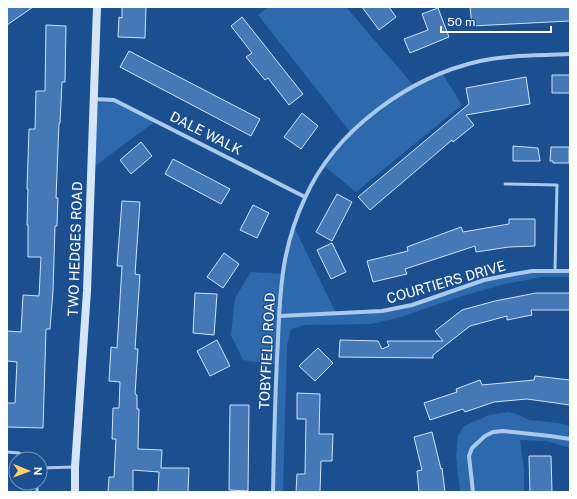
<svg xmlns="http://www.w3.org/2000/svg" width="577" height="499" font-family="'Public Sans',sans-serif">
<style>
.green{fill:#2e69ad}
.building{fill:#4478b7;stroke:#cfe3fa}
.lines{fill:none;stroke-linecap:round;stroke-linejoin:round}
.lane{stroke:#a9c9ee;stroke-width:3}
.street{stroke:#a9c9ee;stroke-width:4}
.secondary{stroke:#d6e6fa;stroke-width:8}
.labels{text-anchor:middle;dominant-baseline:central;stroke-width:3;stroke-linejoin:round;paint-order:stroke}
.street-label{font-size:14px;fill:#fff;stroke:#1b4f8f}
</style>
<rect width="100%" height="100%" fill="#1b4f8f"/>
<path class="green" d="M268,7H346L414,86L442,73L462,105L356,192L324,166L351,133L258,15Z
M94,99L114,100L157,120L91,169Z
M294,227L336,313L382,311L412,305L484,280L532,271H570V277H542L505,284L459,297L401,317L371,324L305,325L291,329L287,345L283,492H273L277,365L243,360L231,335L235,298L251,272L282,274Z
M508,412L519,415L529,420L559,423L570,426V448L547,441L520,440L524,469V492H460L456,457L458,435L464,426L489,415Z"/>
<path class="building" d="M7,7H33L7,25Z
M122,7H146L145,38L118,37L119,17L122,18Z
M362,7H389L396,17L379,30Z
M470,7H570V21L472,26Z
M438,8L449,37L410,53L404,39L428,30L422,14Z
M242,17L303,94L289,105L268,78L265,80L246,57L252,53L231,26Z
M46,25L66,26L65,82H62L60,123H59L56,198H58L57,226H55L53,291L50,329H46L43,428L7,427V403H15L17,362L7,361V331L21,332L23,295L39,296L41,257H28V225H27L28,189H27L29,129H35L36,91H45Z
M129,51L260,119L251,136L120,67Z
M552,75H570V93H552Z
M526,77L530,104L466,115L474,125L453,142L452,140L370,210L358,197L469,104L466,88Z
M302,113L318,126L301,149L284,137Z
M141,142L152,156L131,174L120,160Z
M513,146L538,148L540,161H513Z
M551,147H569V163H553V161H550Z
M173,159L230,189L221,204L165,174Z
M337,194L352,202L332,241L316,232Z
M122,201L140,202L135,274L140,275L135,349H138L135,394L137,395V409H139L138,449L162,450L161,468H189L188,492H158L159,472L133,470V492H108L109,477H114L116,439H112L113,408H119L120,382L109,381L111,347L117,348L122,266H117Z
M253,205L269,213L257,238L240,230Z
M509,219H535V246L509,247L476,252L475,246L405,269L407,274L373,282L367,261L408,251L407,247L461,227L463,232L509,224Z
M332,243L346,272L331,279L317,250Z
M224,253L239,264L223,288L207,277Z
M195,293L217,294L214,335L193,333Z
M536,293H570V310H531L532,315L507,320V316L470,326L433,355V358L339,357L340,340L378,341L382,349L389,346L387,341H443L435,331L462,310L495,301Z
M217,340L230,366L210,376L197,351Z
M318,348L333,363L315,381L299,366Z
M535,376L570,380V405L527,399L494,402L465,412L463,409L430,420L424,403L457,392L456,389L480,380L482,385L534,380Z
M297,393L320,394L319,434H333L332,461H321L320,492H296L297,474H305L306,419H297Z
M230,405H249L248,491L229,490Z
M432,432L441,469L442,468L445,492H419L417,471L422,470L414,437Z
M529,456H551L552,492H530Z"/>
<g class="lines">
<path class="lane" d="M505,184L557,185L555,270
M7,452L19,453L30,459
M40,468L74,467
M37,483V492"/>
<path class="street" d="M94,99L114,100L305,197
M279,316L382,311L412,305L484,280L509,275L532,271H570
M273,492C274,441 275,391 278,340C279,313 280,286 285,260C289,239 296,217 305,198C335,130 409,77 480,61C510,55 540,55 570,54
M473,492L469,456L472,448L485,436L493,432L503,431L550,436L570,439"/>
<path class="secondary" d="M75,492V467L87,291L97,7"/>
</g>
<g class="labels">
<g class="street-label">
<text transform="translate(206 133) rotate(27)">DALE WALK</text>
<text transform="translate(75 249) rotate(-88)">TWO HEDGES ROAD</text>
<text transform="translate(446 282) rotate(-16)">COURTIERS DRIVE</text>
<text transform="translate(267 351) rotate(-87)">TOBYFIELD ROAD</text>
</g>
</g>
<rect width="577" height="499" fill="none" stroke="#ffffff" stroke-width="16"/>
<g transform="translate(28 471) rotate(91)"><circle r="19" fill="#1b4f8f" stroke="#7695bc"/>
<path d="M0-3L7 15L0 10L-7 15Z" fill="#ffd166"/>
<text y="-6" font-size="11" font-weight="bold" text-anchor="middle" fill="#ffffff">N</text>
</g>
<path d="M441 26v6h110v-6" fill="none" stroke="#ffffff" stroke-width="2"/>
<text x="447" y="26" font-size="12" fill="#ffffff" stroke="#1b4f8f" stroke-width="3" paint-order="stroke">50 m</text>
</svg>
